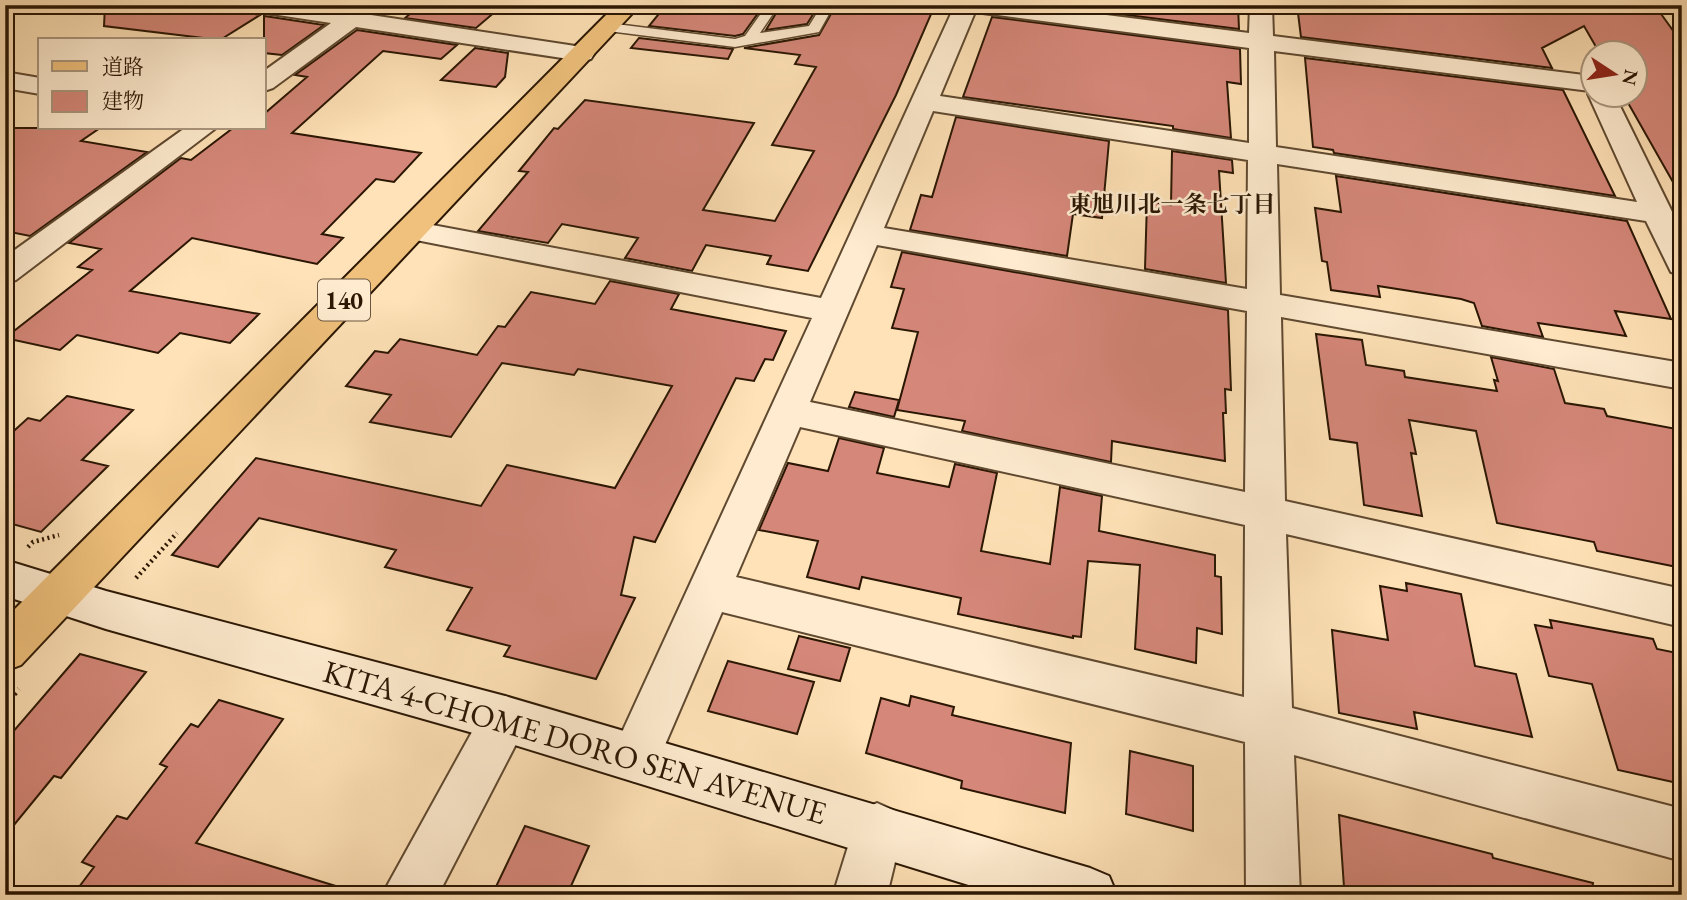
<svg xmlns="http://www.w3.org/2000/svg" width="1687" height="900" font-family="'EB Garamond','Noto Serif JP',serif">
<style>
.building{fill:#d58779;stroke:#2a1603;stroke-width:2}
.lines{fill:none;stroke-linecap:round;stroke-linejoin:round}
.lane-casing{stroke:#5f4930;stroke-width:3}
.street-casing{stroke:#5f4930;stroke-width:4}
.secondary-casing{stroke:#2a1603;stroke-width:4}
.primary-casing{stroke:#2a1603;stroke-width:4}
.path-far1{stroke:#2a1603;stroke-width:4.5;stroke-dasharray:2 3.5;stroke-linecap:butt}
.path{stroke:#2a1603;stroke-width:5;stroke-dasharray:2.5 4.5;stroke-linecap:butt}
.lane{fill:#ffecd0;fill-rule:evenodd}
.street{fill:#ffecd0;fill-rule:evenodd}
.secondary{fill:#ffecd0;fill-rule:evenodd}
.primary{fill:#f0c17c;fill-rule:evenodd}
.labels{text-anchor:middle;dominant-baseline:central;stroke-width:5;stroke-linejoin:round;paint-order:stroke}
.far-neighbourhood-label{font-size:23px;font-weight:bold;fill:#2a1603;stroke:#ffecd0}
.shield{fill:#ffecd0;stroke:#6a5640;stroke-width:2}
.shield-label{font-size:24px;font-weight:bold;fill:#2a1603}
.near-street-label{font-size:32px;fill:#2a1603;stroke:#ffecd0}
</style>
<rect width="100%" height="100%" fill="#ffe2b7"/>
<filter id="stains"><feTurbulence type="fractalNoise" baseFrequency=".00286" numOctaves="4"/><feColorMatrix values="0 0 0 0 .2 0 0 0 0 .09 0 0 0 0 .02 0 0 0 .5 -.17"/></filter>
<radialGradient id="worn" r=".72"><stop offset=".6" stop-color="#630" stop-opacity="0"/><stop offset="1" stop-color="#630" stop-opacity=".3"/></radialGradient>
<path class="building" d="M105,5H202L260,15L220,40L104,26Z
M421,5H503L476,28L405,18Z
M666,5L703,9L706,5H764L743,34L735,36L649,26Z
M781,5H819L807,24L766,30Z
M836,5H935L896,95L808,271L767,264L771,256L706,245L692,271L625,258L638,238L562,224L548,243L478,231L528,172L519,171L554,128L558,129L585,100L754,123L703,210L775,221L814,151L772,145L816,67L795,64L800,55L744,48L819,35Z
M1109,5L1140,8V5H1238L1239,29L1055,6Z
M1297,5L1656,7L1682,43V198L1623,94H1634V52H1599L1584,26L1542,48L1552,68L1301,37Z
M264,16L271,17L324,25L282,55L264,53Z
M992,17L1240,49L1241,84L1227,82L1231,138L1173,129V126L963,97Z
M357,30L457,45L441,59L383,51L292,133L421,153L394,182L376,179L322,234L343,238L317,264L192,238L130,291L259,314L230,343L180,333L158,353L77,335L60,350L5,338L92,270L78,267L101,249L69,243L181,158L191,160L233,128H264V114L307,77L295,75Z
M639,38L733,49L728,59L631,48Z
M475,48L508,53L505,77L496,87L441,80Z
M1305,58L1563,90L1615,196L1334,153L1333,150L1313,147Z
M956,117L1109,141L1102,218L1073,214L1067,256L910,230L921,195L932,197Z
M5,128H100L81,141L147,152L30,236L5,231Z
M1172,151L1232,160L1233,173L1219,171L1226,283L1145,269L1147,201L1171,205Z
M1336,176L1627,221L1671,319L1615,311L1626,336L1538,323L1543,337L1482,326L1474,303L1461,299L1378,286L1380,297L1331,290L1327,262L1322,261L1315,208L1341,212Z
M902,252L1228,310L1231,390L1225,389L1226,413H1223L1225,461L1112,441L1111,462L962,431L965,421L897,410L918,332L892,328L904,289L891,287Z
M610,281L679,294L671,309L786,331L773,360L765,359L754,381L736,378L655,542L634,537L621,595L635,598L596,679L504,656L510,646L447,630L472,588L385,567L396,550L259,518L218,567L172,555L256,458L481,506L507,465L615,488L672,386L578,369L574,375L502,363L451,437L370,422L391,395L346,386L375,351L388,353L400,339L477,355L498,326L505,327L531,292L595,304Z
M1316,334L1362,340L1366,365L1404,371L1405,377L1497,391L1494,380L1498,381L1491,357L1554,369L1565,403L1604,409L1607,416L1682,430V568L1597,551L1594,542L1497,523L1476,431L1409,420L1416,454L1411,453L1422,516L1364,505L1357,443L1330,439Z
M855,392L899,400L894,417L849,407Z
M67,396L133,410L82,460L108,466L41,532L5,522V439L28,418L40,421Z
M839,438L884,448L877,473L949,487L955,464L997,473L981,551L1050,564L1060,487L1102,496L1099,531L1215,555V576L1221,577L1222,634L1197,628L1196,663L1135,649L1140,565L1088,561L1081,637L1073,636V638L958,614L961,598L862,577L859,589L807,577L818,541L759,530L788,463L828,471Z
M1406,583L1461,594L1475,666L1516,674L1532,737L1414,712L1417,729L1339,713L1332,630L1388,640L1380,586L1407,591Z
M1550,620L1653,639L1657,649L1682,654V784L1618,770L1592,684L1549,676L1535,625L1552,628Z
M799,636L850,648L840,681L788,669Z
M80,654L146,672L61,778L54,776L5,836V741Z
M728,661L814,682L797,734L708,711Z
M911,696L954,707L952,715L1071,743L1065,813L961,788L962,781L866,753L881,698L909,706Z
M219,700L283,719L196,843L339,887L338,895H73L94,867L82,862L117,816L127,819L167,767L160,764L191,724L198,727Z
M1130,751L1193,766V831L1126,814Z
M1339,815L1492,854L1493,858L1593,883L1591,895H1375L1344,887Z
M525,826L589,846L567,895H492Z"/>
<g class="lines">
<g class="lane-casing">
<path id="lane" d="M767,5H779L760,33L809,26L822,5H834L819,32L735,47L608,31L602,27L608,23L735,39L745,36Z"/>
</g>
<g class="street-casing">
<path id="street" d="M247,5H305L582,47L591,49L594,54L591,59L582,61L356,27L273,88L264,91V71L331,23L258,12Z
M955,5H1027L1249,33L1250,5H1272L1273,36L1592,76V94H1614L1682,232V275L1671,272L1646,221L1277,164L1280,295L1682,363V389L1281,317L1285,501L1682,589V627L1286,534L1292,708L1682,809V861L1294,755L1300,895H1246L1245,742L722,612L652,775L635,782L618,775L610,758L618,741L812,318L411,239L400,237L396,230L400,223L411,221L821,298ZM975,12L1249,48V143L940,96ZM1274,51L1590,91L1588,94L1637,202L1276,147ZM933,111L1248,160L1247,289L884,228ZM877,245L1247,311L1245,492L810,402ZM800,427L1245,525L1244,697L736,577Z
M5,72L40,78V94L5,88Z
M185,128H216L16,280L5,283V257Z
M505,696L522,703L529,719L438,895H382L488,703Z
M877,803L895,811L903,829L887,895H833L859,811Z"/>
</g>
<g class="secondary-casing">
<path id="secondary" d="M5,560L106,591L505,696L1090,868L1109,876L1117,895H1001L505,742L106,629L5,596Z"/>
</g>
<g class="primary-casing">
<path id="primary" d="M616,5H640L21,665L5,671V619Z"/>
</g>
<path class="path-far1" d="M28,547L33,542L59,535
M136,578L177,533"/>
<path class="path" d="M5,705L19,689"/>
<use href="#lane" class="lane"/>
<use href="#street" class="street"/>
<use href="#secondary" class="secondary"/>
<use href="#primary" class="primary"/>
</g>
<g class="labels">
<g class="far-neighbourhood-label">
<text x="1172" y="204">東旭川北一条七丁目</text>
</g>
<rect class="shield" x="318" y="279.5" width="52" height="41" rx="5"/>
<g class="shield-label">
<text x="344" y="300">140</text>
</g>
<g class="near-street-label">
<text transform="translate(575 742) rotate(16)">KITA 4-CHOME DORO SEN AVENUE</text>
</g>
</g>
<rect width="1687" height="900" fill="none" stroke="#ffe2b7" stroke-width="28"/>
<rect x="7" y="7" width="1673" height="886" fill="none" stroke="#2a1603" stroke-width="3.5"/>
<rect x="14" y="14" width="1659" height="872" fill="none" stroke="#2a1603" stroke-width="2"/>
<rect x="38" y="38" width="228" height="91" fill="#ffecd0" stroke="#aa967e" stroke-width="2"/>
<rect x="52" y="61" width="35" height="10" fill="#f0c17c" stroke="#aa967e" stroke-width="2"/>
<text x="102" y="74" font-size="21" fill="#2a1603">道路</text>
<rect x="52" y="91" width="35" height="21" fill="#d58779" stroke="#aa967e" stroke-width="2"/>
<text x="102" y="108" font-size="21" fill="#2a1603">建物</text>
<g transform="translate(1614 74) rotate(102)"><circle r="33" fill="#ffecd0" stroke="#aa967e" stroke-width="2"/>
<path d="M0-5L12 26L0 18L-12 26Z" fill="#8f2418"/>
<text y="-10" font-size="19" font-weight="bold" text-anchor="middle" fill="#2a1603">N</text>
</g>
<rect width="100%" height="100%" filter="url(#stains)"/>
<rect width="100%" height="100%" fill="url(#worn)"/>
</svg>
